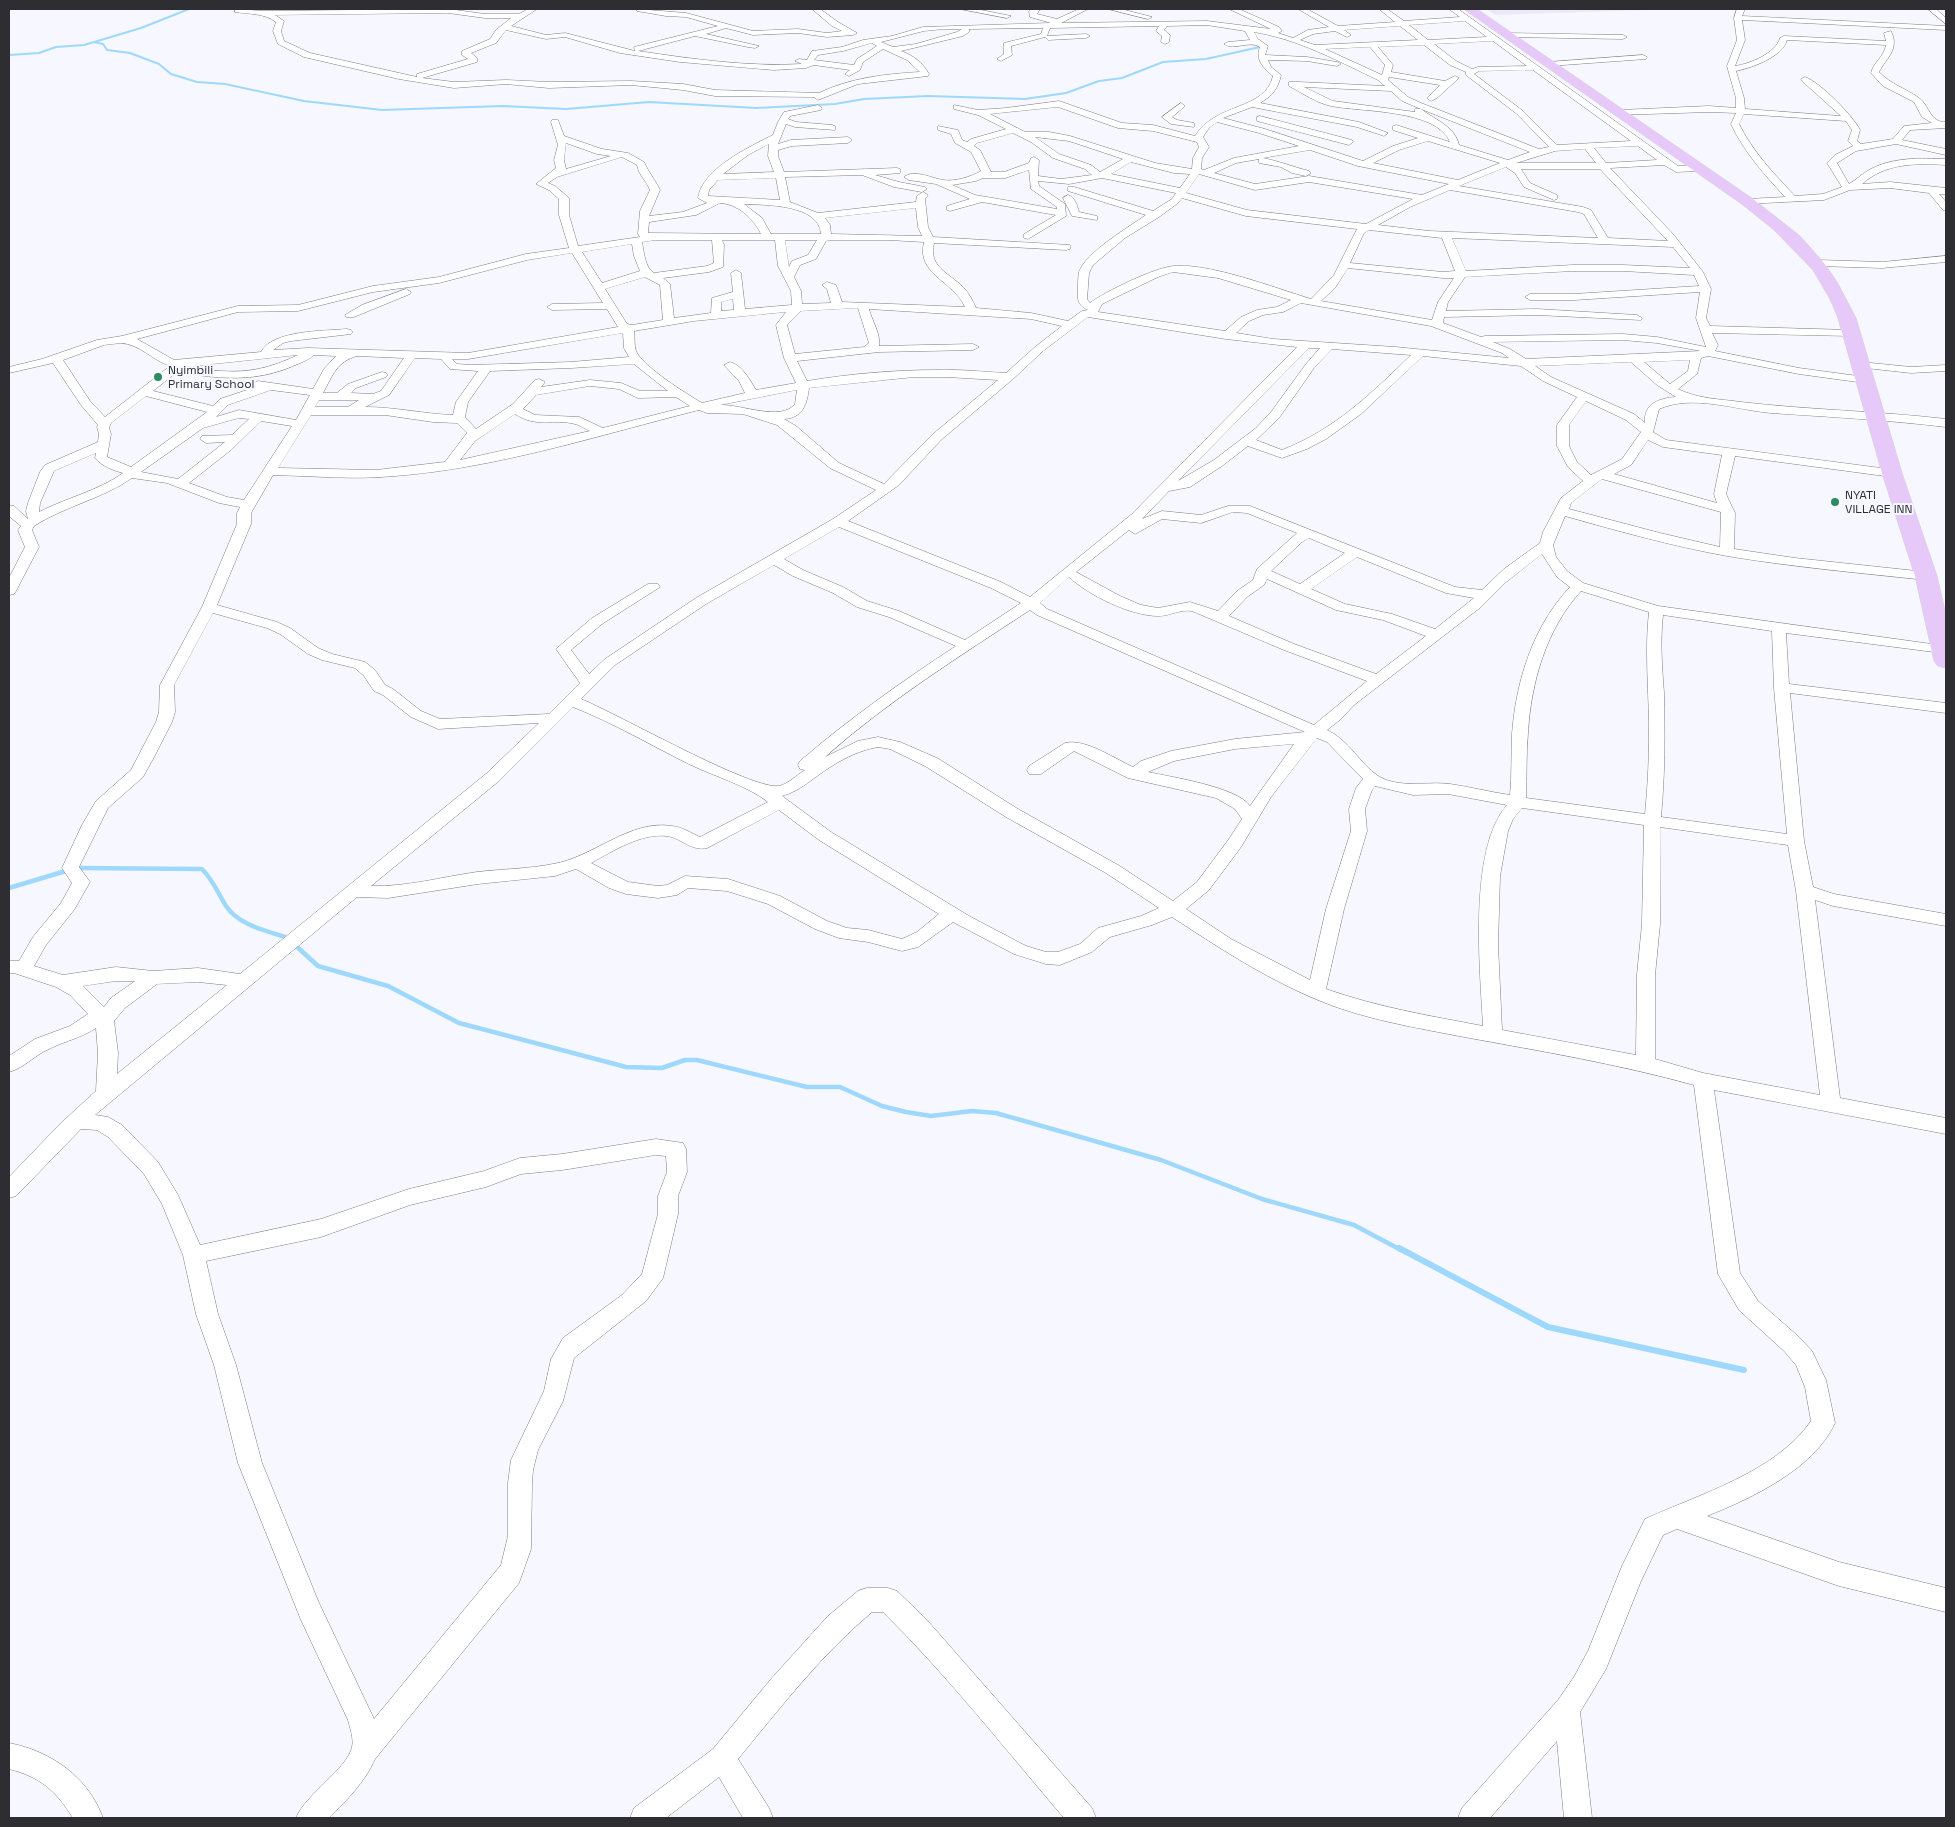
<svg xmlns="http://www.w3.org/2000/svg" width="1955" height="1827" font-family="'Space Grotesk',sans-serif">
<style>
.built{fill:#e9e9fb}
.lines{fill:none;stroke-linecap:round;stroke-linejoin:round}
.stream-far2{stroke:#9ed8fd;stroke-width:2}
.stream-far1{stroke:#9ed8fd;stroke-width:4.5}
.stream{stroke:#9ed8fd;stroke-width:6}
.street-casing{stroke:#7d7d86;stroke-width:1}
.highway-casing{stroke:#d5d5d6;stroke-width:1}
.street{fill:#fff;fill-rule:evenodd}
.highway{fill:#e6c9f9;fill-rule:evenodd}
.poi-dot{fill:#2e8a60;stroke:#f7f7ff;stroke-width:2}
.labels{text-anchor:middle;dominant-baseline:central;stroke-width:4;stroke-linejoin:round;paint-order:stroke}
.far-poi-label{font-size:12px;fill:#2e2e32;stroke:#f7f7ff;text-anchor:start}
</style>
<rect width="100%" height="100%" fill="#f7f7ff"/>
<path class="built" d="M1486,9H1676L1496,15Z"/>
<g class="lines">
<path class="stream-far2" d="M94,42L103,44L107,50L130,53L159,64L171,74L197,82L225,84L304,101L382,110L502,106L566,109L649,102L756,108L835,104L864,99L928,96L1025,99L1066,93L1099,81L1122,78L1163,62L1206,59L1260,47
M9,55L39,53L56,47L84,45L141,28L189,9"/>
<path class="stream-far1" d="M76,868L202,869C213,880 218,893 226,906C239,925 264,930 285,937
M9,888L69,870
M295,945L318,966L388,986L459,1023L626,1067L662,1068L685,1060H697L807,1087H840L882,1106L906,1112L931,1116L972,1111L996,1113L1161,1160L1262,1199L1354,1225L1401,1250"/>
<path class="stream" d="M1399,1248L1548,1327L1744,1370"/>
<g class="street-casing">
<path id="street" d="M235,9L263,11L448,9L485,14H519L528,9H537L511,26L546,35L565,33L635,51L634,47L718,26L686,17L666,16L637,11L636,9L686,13L753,31L798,29L827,33L842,31L832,26L812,9H820L838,22L857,33L853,35L827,37L798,33L753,35L726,28L706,34L759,46L755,48L748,47L695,36L638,51C692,59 748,67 802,64L795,61L799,59L807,60L812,51L842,47L863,40L892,36L923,27L1051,23L1030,17L1029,11L1031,9H1040L1037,14L1057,19L1079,9H1088L1061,23L1207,21L1271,29L1229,9H1239L1279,27L1282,31L1278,33L1293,38L1308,30L1329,27L1298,9H1307L1338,26L1395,22L1379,9H1387L1404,21L1460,17L1449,9H1458L1678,166H1702V170L1699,171L1676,172L1664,165L1610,168L1673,234L1703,272L1711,289L1706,318L1710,326L1851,330L1857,333L1851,336L1712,333L1718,345L1715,351L1799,368L1865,377L1871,380L1865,383L1799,374L1708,356L1701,358L1697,374L1678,389C1698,399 1720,399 1741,402C1809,410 1878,411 1946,419V427C1888,420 1830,417 1771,413C1736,410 1693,394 1659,409L1653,432L1666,440L1896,470L1898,473L1892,477L1735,456L1726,494L1735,513L1734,549L1795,558L1926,572L1931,573L1933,576L1931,579L1926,580C1860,573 1793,567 1727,556C1672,546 1618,531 1565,516L1553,545L1556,557L1567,571L1583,583L1658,606L1946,646V652L1942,653L1786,633L1789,684L1946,703V713L1790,693L1804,841L1813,887L1834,894L1946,914V926L1833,906L1815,900L1840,1098L1946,1118V1134L1714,1090L1740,1273L1758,1301L1799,1337L1812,1351L1826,1380L1835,1423C1814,1469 1752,1498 1707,1516L1839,1562L1946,1588V1612L1839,1586L1677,1529L1663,1535L1641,1581L1606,1669L1580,1712L1592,1818H1564L1557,1741L1490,1818H1458L1462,1808L1558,1700L1574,1677L1588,1651L1622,1566L1645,1519C1700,1494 1776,1472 1811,1421L1805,1387L1796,1365L1784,1351L1739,1310L1718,1274L1694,1085C1618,1064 1541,1051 1464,1037C1423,1029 1381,1022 1342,1009C1282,989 1224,951 1172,917L1152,925L1110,937L1092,952L1060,965L1046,964L1014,954L953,922L918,947L902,951L868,942L839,938L815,929L768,904L727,891L688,888L677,895L658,898L626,894L609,888L576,869L555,876L478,884L388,898L357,897L95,1115L108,1117L122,1125L158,1162L178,1195L200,1245L321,1219L409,1189L484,1171L520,1158L562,1154L656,1139L683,1143L686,1149L687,1172L678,1196V1214L663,1278L646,1301L574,1358L563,1401L538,1450L533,1470L532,1483L531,1549L519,1583L375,1759C365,1782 346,1801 329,1818H296C305,1795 348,1768 352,1747C354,1739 350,1728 348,1720L301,1620L238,1463L214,1365L196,1314L183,1255L162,1204L144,1174L108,1137L97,1130L81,1129L16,1196L9,1198V1177L62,1122L96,1091L98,1053L96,1028C81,1038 65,1041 49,1049C35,1055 24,1068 9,1072V1056L35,1039L70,1026L88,1014L70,995L56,987L14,973H9V961H19L33,937L61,903L72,883L62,868L82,825L96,801L131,770L156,722L159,712L160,685L202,607L237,524V513L240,507L219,503L167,483L132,478C102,499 65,506 34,526L32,530L39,547L16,591L14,594L9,595V578L25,547L18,530L21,526L9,516V505L14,506L28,519L26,511L28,503L40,472L45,465L98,442L99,434L97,427L98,425L81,405L53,363L9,373V367L42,359L97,340L122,336L238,306L298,305L373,286L439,277L526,254L569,248L559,215V199L549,190L536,184L556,168L554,160L558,145L551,122L552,120H558L564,136L602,149L628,153L644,162C649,173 654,178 660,190L649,216L683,212L707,203L698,198C702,169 749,147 773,135L778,122L784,112L818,105L822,108L821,110L790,116L788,119L796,122L832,125L835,126V130L795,127L786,124L778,144L791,140L848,137L852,140L848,143L792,146L778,150V156L784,172L897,168L900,169V173L875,175L899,182L925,187L927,189L922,192L894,187L862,175L785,177L790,202L818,213L916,202L917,196L923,192L928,195L925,199L928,227L933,237L1070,245V249L1066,250L934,243C928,267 949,273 963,287C969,293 973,301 976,308L1031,313L1068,321L1082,311L1088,310C1077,305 1077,298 1078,288C1078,283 1078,277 1079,272C1086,252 1129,227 1146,215L1068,191V187H1074L1153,211L1172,199L1176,193L1102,178L1069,184L1038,181L1039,186L1065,204L1066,216L1028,239L1024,238V234L1056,215L982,202L950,211L947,210V206L970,199L936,184L909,180L904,177C914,169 931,178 943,180C954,182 971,177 981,171L971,152L955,143L951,134L938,130V126L958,130L962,140L967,142L971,139L1006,129L978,115L954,109V105L978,110L1006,108L1059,101L1122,123L1153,125L1195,136C1216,102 1265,111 1273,76C1263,68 1255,59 1260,47C1249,40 1234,51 1224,44L1228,42L1250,40L1245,31L1207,25L1167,26L1164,30L1170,35L1169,42L1165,44L1161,42L1162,36L1156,31L1159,26L1050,28L1047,36L1086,34L1090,36L1086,38L1048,40L1045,37L1011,46L1012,55L1001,61L997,59L1004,54V43L1041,34L1043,28L969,29V32L963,36L901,51C914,56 922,62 929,74L928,76L858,84L818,100L814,97L715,96L683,90L631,85L549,88L506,84L454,88L399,79L304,57L278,44L273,31L276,22C264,13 249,14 235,12ZM448,13L485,18H511L496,30L490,39L462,51V55L468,59L417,74V77L310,53L284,41L281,31L284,21L275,15ZM1465,21L1487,37L1428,40L1409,25ZM1400,26L1418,40L1315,45L1300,40L1313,34L1335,31L1347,37L1351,35L1344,30ZM944,29H962L957,32L916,44L893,47L881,42L924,31ZM506,30L546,39L565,37L620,53L680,62L774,70L806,68L814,65L850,70L845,74L849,76L860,70L863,62L883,49L907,60L920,72C885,74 850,78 819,93L715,90L683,84L631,81L549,82L506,80L454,82L422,78L477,62V58L471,53L496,43ZM1254,32C1298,39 1338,61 1378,80L1385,86L1298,82H1289V86C1302,93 1317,103 1331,106C1361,112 1437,109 1450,142L1396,125L1393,126V130L1418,138L1393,146L1363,161L1265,129L1223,118L1252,107L1357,127L1384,136L1388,133L1359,122L1260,103C1272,96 1278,89 1281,75L1271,67L1268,60L1307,61L1337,66L1341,64L1337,62L1307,57L1265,55L1268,46L1258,39ZM1493,41L1527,66L1478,67L1472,69L1456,61L1434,44ZM872,43L877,46L857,59L854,65L814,60L818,55L843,51ZM1424,45L1450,65L1466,72V75L1517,114L1549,147L1539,149L1421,103L1408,97L1388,80L1389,77L1440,85L1427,98L1431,101L1437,98L1459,78L1455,76L1445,81L1391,72L1393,65L1378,47ZM1370,47L1385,65L1382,75L1325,49ZM1533,70L1631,141L1557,145L1523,111L1474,74L1479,71ZM1304,87L1391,91L1402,101L1421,109H1415V112L1333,101ZM1058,107L1118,128L1153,131L1197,142L1199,147L1193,158L1192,169L1155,163L1070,136L1049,132H1025L990,114ZM1421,109L1530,152L1508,160L1459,145C1455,126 1435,120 1421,109ZM1217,122L1259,133L1299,146L1234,158L1204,170L1201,169L1202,158L1209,147L1203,137L1209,128ZM1013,133L1031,142L1053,158L1085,169L1092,175L1061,179L1038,176L1039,160L1034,157L1031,158L1029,163L1004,172H991L980,150L974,146L977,143ZM1035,137L1069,141L1123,159L1100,172L1091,165L1059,154ZM1428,141L1500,163L1458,180L1373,163L1399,150ZM566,143L597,154L611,156L566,169L564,160ZM769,144L768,156L774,172L723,174L748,155ZM1638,146L1657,160L1606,163L1594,148ZM1585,149L1596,163H1516L1555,151ZM1310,150L1358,166L1449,184L1422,195L1309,176L1255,184L1214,173L1236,163L1259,159V163L1281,167L1292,173L1306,176L1311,173L1309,171C1293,167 1279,161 1263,158ZM622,157L637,165C639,176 646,180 650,190L640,211L638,234L640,237L578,246L569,215V198L555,186L548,183L557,177ZM1131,162L1174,173L1190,174L1180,188L1111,174ZM1506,167L1515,173L1524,187L1554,200L1557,199V195L1530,183L1521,169H1600L1668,241L1608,238L1591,210L1583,207L1459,186ZM1029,170L1031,189L1057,207V209L975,195L952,185L976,181L983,178H1005ZM1199,174L1255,190L1309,182L1413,199L1366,224L1247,210L1186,193ZM776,178L780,200L708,196L709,190L718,180ZM1450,190L1578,212L1584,214L1598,238L1429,231L1378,225L1410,207ZM1182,198L1246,216L1357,229L1334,275L1311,299C1275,288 1210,263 1174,266C1156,267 1104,292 1090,303L1087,299L1089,273L1093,265L1125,238L1159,217L1178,203ZM720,203C738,204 753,218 761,234L648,233L649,222L696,215ZM744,204C766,205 819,204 821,234H771L762,218ZM916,208L918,227L922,236L831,234L830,225L825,218ZM1369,230L1442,238L1455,271L1443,272L1350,263L1364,233ZM1452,238L1673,247L1690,268L1623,265H1573L1466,271ZM656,240H712L714,263L707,266L654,273C645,268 644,252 642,242ZM722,240H775L778,266L791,291L792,305L745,309L741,273L736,270L731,273L733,292L712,298L711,313L674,318L670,284L663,278L709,272L723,267L724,245ZM785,240H817L808,255L792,261L789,267ZM830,240H889L924,242C916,275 953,280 965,307L842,302L836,285L827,282L822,285L827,289L831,303L802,304L801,291L794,277L800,265L816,259L826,241ZM632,244L634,256L640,271L602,283L582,252ZM572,253L603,303L552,304L547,307L552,310L607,309L618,327L468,353L308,348L273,350L283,343L291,341L351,334L353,332L351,330L347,329C325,331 272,330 261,352L174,360L137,339L238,312L298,311L373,292L439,283L527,260ZM1348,268L1443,278H1454L1438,302L1432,320L1321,301L1335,288ZM1573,271H1623L1694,275L1699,286L1574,294H1530L1525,297L1530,300H1574L1700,292L1696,318L1706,347L1657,337L1623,334L1485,336L1481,337L1443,323L1444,317L1537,315L1641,320L1642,318L1637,315L1537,309L1446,311L1448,302L1465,277ZM1173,272L1218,278L1291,300L1277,307L1257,310L1241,317L1225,331L1098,312L1102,304L1158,277ZM645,277L660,285L663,320L632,325L627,324L605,289ZM733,299L734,310L721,311V302ZM1301,303L1431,326L1502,353L1509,358L1395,347L1273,339L1236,333L1249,321L1263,315L1283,312ZM858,308L869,343L864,347L795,354L787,325L801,311ZM869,309L1031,319L1062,326L1035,347L1006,373C983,372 960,369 937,370C893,370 850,374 807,381L797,361L879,352L973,350L979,347L973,344L879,346C881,334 872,321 869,309ZM786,312L776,325L784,358L796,383L756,390C750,380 742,365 730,362L724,365L739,381L745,393L702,403C688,395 642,366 636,351C634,345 635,338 634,331L694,321ZM1088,317L1226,339L1297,347L1132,514L1030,597L1001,582L848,521L899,485L941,440L1013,379L1043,351ZM623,333L624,348L629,357L571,362L471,365L457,364L452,359H468ZM1623,340L1657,343L1701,351L1526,359L1510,349L1493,342ZM121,343C140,344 152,360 170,366L105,417L90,401L63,360L104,345ZM1309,348H1320L1306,364L1271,412L1256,428L1214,460L1178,481ZM1332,349L1411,355C1372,393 1334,430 1282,450L1256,440L1279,418L1314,368ZM298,355C254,376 230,373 184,367ZM314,355L336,356L324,369L313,389L258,381L252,384L256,387L220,399L213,406L153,391L178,371L183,373C222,379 256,382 293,366C300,363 309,360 314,355ZM357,356L404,358L381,391L373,394L351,393L356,388L386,377L388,375L386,373L382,372L348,384L337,393H323C333,375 336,362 357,356ZM1423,356L1521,366L1543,381L1577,397L1557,425V446L1568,467L1583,481L1561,498L1543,532L1540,543L1504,569L1482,590L1455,587L1250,506H1228L1201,515L1162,511L1142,519L1169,491L1190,487L1222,466L1248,446L1282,458L1307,449L1326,439L1361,414ZM415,358L441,359L450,369L478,371L456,402L453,415C424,414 395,407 365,407L389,395ZM1690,360L1688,371L1670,384L1644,362ZM1631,362L1657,385L1676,397C1659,398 1643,404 1645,423L1634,414L1551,377L1535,366ZM634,364L668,391H640L621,383L590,380L541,387L545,382L539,379L535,380L513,404L476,429L465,417L468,402L490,371L571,368ZM914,377H946L998,380L933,434L884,484L839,463L796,426L784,419C803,418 807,404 809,388ZM590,386L619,389L638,398L676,397L690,406L603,428L579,417L535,415L523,409L536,395ZM271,390L310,395L296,420L239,410L216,417L228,405ZM797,390L795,404C781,422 741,404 720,405ZM146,396L207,412L131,467L107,457L111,434L109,428L111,423ZM319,400H359L348,407H315ZM1586,401L1626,420L1641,432L1622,459L1591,475L1577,462L1569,446V425ZM699,410L707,413L743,414L777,425L830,468L876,490L833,519L696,598L605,659L589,674L571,650L602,624L660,587L658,584H648L592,618L556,649L580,683L549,714L440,719L421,711L393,689L385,685L375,670L365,662L332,654L318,648L290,628L277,622L217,605L251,524V513L273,475C314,476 354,480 395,476C498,468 599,435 699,410ZM515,414C538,429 553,418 575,424C580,425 585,429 590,431L460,460L475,441ZM311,415H385L433,422L457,423L467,433L445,462L376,470L278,468ZM239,418L249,419L232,435L202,436L200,439L206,443L225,442L178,479L141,472L203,428ZM261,421L292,426L244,500L227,497L189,483L231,450ZM1648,440L1663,447L1722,455L1714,494L1717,503L1614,474L1631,465ZM96,453L95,458C102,466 112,470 123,473C98,491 66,498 39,512L40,503L54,471ZM1602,479L1721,512L1720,547L1660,533L1569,509L1571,503ZM1233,512L1247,513L1297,533L1257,569L1253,580L1237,591L1218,611L1190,602L1158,608L1141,605L1120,596L1076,572L1129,530L1135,534L1162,519L1201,523ZM839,527L991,588L1021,603L965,640L899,611L867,601L843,587L803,570L784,559ZM1309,538L1345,553L1300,584L1271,571L1302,542ZM1542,554L1557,577L1570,587C1533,626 1516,681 1512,734C1511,754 1512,775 1510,795C1490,792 1470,787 1450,784C1427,781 1400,789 1378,776C1359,763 1350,741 1327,730L1341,719L1354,705L1481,607L1505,583ZM1357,557L1446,593L1474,598L1435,629L1392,614L1345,604L1311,589ZM774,565L793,576L833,593L857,607L889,617L956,646C901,682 849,719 800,761L798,765L800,769L805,770C797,775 788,784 779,786C751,790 618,714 581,699L615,665L706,604ZM1069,577C1088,595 1131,616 1158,616C1170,616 1180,609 1192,611L1284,650L1367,681L1314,725L1047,609L1040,603ZM1267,579L1336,610L1383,620L1426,636L1376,674L1294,644L1229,616L1247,597L1264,585ZM1581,591L1649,612C1646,639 1647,665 1648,692C1650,733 1649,774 1645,814L1526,798C1527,776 1526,754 1528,733C1531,683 1546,629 1581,591ZM1030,610L1037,615L1305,732L1235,739L1171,751L1141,761L1133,767C1115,759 1085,738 1065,743L1029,766L1027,770L1029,774H1041L1074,751L1128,778L1216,798L1235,809L1242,819L1229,839L1197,882L1173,901L1118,865L1018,809L937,758L900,742L878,737L858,741L825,757C888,701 960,656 1030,610ZM213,613L267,628L280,634L308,654L322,660L355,668L364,676L374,691L383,695L411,717L438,729L539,723L487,773L240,974L198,968L153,971L116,967L63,975L34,966L46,945L74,910L90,882L79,867L108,808L143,777L153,759L172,722L175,712L174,685ZM1663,615L1772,631L1774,688L1787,834L1661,817C1665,775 1665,734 1664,693C1662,666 1660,642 1663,615ZM573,707C614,723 652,746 691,765C716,777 746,785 768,802L700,837C691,833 682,827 672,826C630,819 592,858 553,864C528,869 502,869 477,872C442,877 407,887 371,886L499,781ZM1317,738L1327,742L1363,779L1356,788L1349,809L1351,831L1326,909L1310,980L1231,939L1186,909L1209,890L1241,847L1271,797ZM1294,744L1250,806C1237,787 1171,777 1148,772L1174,761L1235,749ZM878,747L890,749L925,766L1006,817L1106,873L1159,908L1141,916L1098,928L1080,944L1058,952H1046L1026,946L969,916L831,832L782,796C801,791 815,776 832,766C846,757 861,750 878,747ZM1375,786L1413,795L1448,794L1507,805C1468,849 1480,970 1483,1026C1430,1016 1377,1007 1326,989L1344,909L1367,831L1365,809L1372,790ZM1522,808L1644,825L1642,924L1637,975L1636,1055L1502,1030L1498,945L1500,876L1508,831L1513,819ZM779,810L819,840L939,914L917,932L902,939L868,930L847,928L827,921L780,896L728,879L685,876L667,885L658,886L628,882L591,863C613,851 641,833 667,836C681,838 692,852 707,848ZM1660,827L1788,845L1796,891L1820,1095L1703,1073L1655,1059V975L1660,924ZM116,981H135L111,998L104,1007L83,986ZM198,982L227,985L117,1074L118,1053L114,1021L125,1008L157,984ZM656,1155L666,1156L667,1172L658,1196V1214L642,1274L622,1295L563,1338L551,1359L544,1391L511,1460L508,1483V1536L501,1565L374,1719L319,1603L262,1463L236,1365L218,1314L206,1261L321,1237L410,1205L486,1187L521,1174L562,1170Z
M960,9H976L1011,16L1007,18Z
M1108,9H1121L1152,17L1148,19Z
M1737,9H1745L1742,16L1946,26V30L1742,20L1745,40L1735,66C1750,64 1776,53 1780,38L1784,36L1886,41L1884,33L1891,31C1900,50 1886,58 1879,72C1892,85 1905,88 1919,98C1929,105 1930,123 1946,122V128L1910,130L1902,140L1946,149V155L1896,144L1856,151L1837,163L1849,184C1856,180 1862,174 1869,170C1892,157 1921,158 1946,159V165C1917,163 1885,163 1862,184L1890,182L1946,188V194H1939L1946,202V211L1943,210L1929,193L1890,188L1850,190L1824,200L1745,204L1743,202L1748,199L1785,197C1764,174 1744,152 1731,124L1736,113L1709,112L1617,115L1616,113L1620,110L1709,106L1736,108V98L1727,66L1737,40L1734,18ZM1787,40L1886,45C1884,57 1873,63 1871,73L1883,86L1914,102L1922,117L1932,123L1904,126L1893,139L1861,144L1857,141L1860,130C1854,117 1820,82 1805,77L1801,79L1802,81L1841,116L1745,109L1744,98L1736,71C1751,68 1783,57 1787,40ZM1744,114L1846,121L1852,130L1848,141L1853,146L1835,155L1827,163L1842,187L1823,194L1795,196C1774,174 1753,152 1739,124Z
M1928,9H1936L1946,18V24Z
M1505,33L1623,35L1627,37L1623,39L1508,37H1505Z
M1643,55L1647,57L1646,59L1549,66L1545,64L1549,62Z
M1181,103L1185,106L1172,117L1177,120L1194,123V127L1171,124L1162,117Z
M1260,116L1352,140L1353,142L1349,145L1257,121V117Z
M1068,195C1075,197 1077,205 1079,212L1097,216V220L1072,216L1063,198Z
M1946,256V262L1882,268L1818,266L1813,263L1818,260L1882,262Z
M406,289L411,292L410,294L354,317H346L345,315L362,305Z
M1861,362L1911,367L1946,365V371L1911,373L1857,367L1855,365L1857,363Z
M867,1588H888L897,1591L926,1619L1092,1808L1096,1818H1064C1005,1749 948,1676 883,1612H872C821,1655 780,1708 738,1759L769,1808L773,1818H743L719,1777L666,1818H630L634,1808L713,1749L771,1679L828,1616L858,1591Z
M9,1743C51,1751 88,1777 103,1818H73C56,1791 41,1777 9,1769Z"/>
</g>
<g class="highway-casing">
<path id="highway" d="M1464,9H1477L1753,199L1800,236L1824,263L1837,282L1856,318L1902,473L1937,576L1946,615V668L1938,666L1934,661L1915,576L1882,473L1838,318L1830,299L1813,270L1774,230L1743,205Z"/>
</g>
<use href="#street" class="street"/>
<use href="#highway" class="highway"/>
</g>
<g class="poi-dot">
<circle cx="158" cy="377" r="5"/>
<circle cx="1835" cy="502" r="5"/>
</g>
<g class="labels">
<g class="far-poi-label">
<text x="168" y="370">Nyimbili<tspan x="168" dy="14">Primary School</tspan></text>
<text x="1845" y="495">NYATI<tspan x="1845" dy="14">VILLAGE INN</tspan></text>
</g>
</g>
<rect width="1955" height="1827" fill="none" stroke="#2e2e32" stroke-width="20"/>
</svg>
